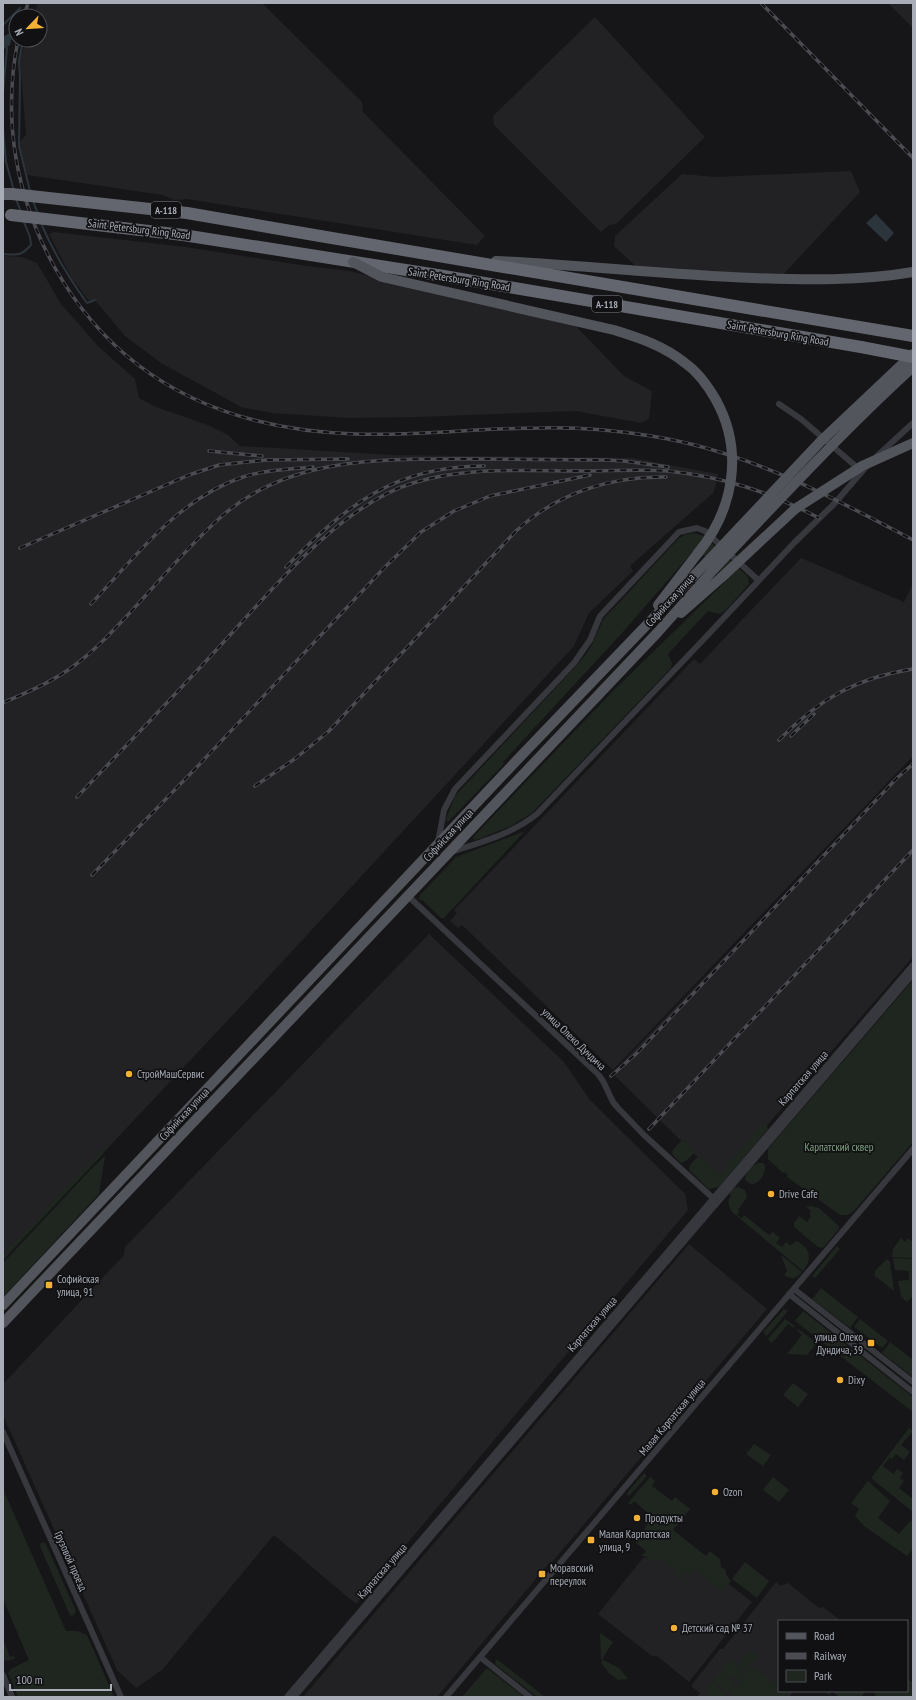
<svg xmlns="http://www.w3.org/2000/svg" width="916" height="1700" font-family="'PT Sans Narrow',sans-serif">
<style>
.built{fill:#222225}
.green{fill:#1e261f}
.water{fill:#2c353c}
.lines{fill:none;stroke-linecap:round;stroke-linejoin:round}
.stream{stroke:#2c353c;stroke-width:2}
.minor{stroke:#37383d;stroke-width:6}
.primary{stroke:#53555c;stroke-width:10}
.motorway{stroke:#63666e;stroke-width:12}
.rail-casing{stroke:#4a4c52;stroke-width:3.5}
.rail{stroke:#111113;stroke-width:2;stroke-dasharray:6;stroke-linecap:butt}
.primary-bridge{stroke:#53555c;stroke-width:10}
.motorway-bridge{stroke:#63666e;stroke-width:12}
.poi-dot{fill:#f2b134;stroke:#111113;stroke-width:1.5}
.labels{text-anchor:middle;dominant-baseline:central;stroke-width:3.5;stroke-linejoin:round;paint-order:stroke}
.shield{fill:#111113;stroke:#7b7e86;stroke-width:1}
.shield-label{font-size:10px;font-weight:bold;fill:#a8adb8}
.street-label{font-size:11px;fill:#a8adb8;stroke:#111113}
.poi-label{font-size:11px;fill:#a8adb8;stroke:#111113;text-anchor:start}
.park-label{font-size:11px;fill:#7fa381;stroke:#111113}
</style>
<rect width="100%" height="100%" fill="#161618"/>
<path class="built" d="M38,3H262L362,102L363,112L485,236L477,245L187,199L174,200L163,195L27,175L19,143L26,135L20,59L26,40H40V16H33Z
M888,3H913V28Z
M595,17L705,137L616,224L609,225L601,232L494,125L493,116Z
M851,171L860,192L780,278L638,268L614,246L615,236L682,174L715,177Z
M54,232L186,247L307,266L350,271L391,282L569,319L624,376L652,391L649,419L641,423L576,411L418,417L349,418L272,413L241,407L161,363L125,336L94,299L89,301L71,277L49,234Z
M3,256L22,257L37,263L61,304L99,347L135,379L139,398L156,407L208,425L228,435L240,446L393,455L632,458L718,474L714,492L630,566L633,571L589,613L574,646L258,988L106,1150L3,1256Z
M801,558L904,602L913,584V756L613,1070L462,925L458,928L450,921L457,913L454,910L694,659L700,664Z
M913,761V957L724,1175L717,1176L612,1073Z
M429,934L564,1062L590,1100L685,1194L688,1210L356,1604L274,1535L162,1670L136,1688L117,1670L3,1415V1384L124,1255L125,1247Z
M689,1244L767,1309L552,1562H550L437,1697H303Z
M693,1556L752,1602L689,1682L657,1656H652L598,1614L643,1558Z
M776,1582L780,1586L788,1583L819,1608L823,1607L841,1621H779V1691H794L789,1697H697L700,1693L691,1686L720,1649H723Z"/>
<path class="green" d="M694,533L704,536L745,574L748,577L749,584L725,611L719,614L708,611L668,654L672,663L671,668L532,813L511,826L476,840L473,839L474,836L615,689L728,579L696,548L622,633L503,762L504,764L449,821L447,822L446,819L455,796L577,665L589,650L604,618L613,609L678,539L684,535Z
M525,831L444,918H441L422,900H419L420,895L456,857Z
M913,980V1142L854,1211L848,1215H840L787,1177L788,1175L784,1172L783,1173L768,1159V1149Z
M765,1121L768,1129L719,1187L709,1189L689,1170L690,1165L699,1155L716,1170L721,1173Z
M682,1140L695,1152L686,1161L681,1163L672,1154L673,1150Z
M105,1146L106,1149L102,1155L3,1260V1255Z
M105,1156L99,1194L4,1296L3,1263L92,1168Z
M759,1163H763L765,1166C766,1177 753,1192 745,1179C746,1171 752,1165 759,1163Z
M738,1187L745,1190L747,1197L738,1210L740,1211L737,1215L742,1218L744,1215L769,1235L773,1232L780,1238L776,1243L782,1247L786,1242L790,1245L797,1241C810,1248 813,1259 803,1271L732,1212C729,1206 726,1202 731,1196L729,1194L734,1188Z
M811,1206L819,1208L839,1226V1229L823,1248L818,1247L794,1227V1223L799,1216L807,1222L811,1216L809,1214L811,1211L806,1207Z
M901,1238L905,1242L908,1238L913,1242V1258L892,1257L893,1249Z
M837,1246L840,1249L815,1278L812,1276Z
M781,1255L802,1272C796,1279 792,1280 784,1275L787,1271Z
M893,1258L913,1259V1296L907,1302L901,1297L898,1281L909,1280V1271L895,1270Z
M887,1259L890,1262L894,1291L875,1276V1271Z
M821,1288L858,1317L850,1328L812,1299Z
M784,1309L788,1311L767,1336L763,1332Z
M803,1311L913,1397V1412L795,1321Z
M785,1319L795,1326L794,1328L788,1324L772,1343L768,1339Z
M860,1319L888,1341L882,1348L854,1327Z
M798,1329L817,1343L807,1355L787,1354L802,1335L797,1330Z
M890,1342L913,1360V1377L882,1353Z
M793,1383L808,1394L798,1407L783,1395Z
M909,1428L913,1431L901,1445L910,1452L904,1460L896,1454L892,1459L890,1457L883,1466L893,1474L897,1469L903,1473L900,1478L904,1481L899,1488L913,1499V1512L871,1478Z
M754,1444L771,1455L763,1466L746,1454Z
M644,1473L647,1476L629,1496L626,1494Z
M650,1477L655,1481L652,1486L672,1501L675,1497L690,1509L673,1530L706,1556L710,1551L720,1559L721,1567L725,1569L727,1576L731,1581L722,1592L696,1570L690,1577L685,1572L682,1575L689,1582L688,1584L674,1572L675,1570L662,1559L658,1562L641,1555L645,1553L646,1551L635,1542L647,1525V1512L634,1501L631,1505L628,1503Z
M773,1477L789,1490L779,1502L763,1490Z
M868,1481L890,1501L878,1518L899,1534L910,1521L913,1520V1549L907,1556L864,1526L855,1516L859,1509L851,1503Z
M3,1489L66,1631H78L87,1635L114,1697H18L8,1673L11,1669L29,1660L3,1599Z
M45,1542L76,1611L74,1615L71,1616L69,1613L40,1546L41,1543Z
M745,1562L769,1581L757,1598L732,1579Z
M600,1633L613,1642L601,1661Z
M3,1639L10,1657L13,1656L16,1658L8,1661L4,1660Z
M751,1651L757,1656L746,1670L739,1665Z
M730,1659L744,1670L737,1680L722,1669Z
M496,1660H498L545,1697H537L495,1664Z
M603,1660L619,1668L628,1679L618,1680L609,1673L601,1663Z
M487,1668L524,1697H462Z
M751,1669L757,1670L779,1686V1691H785L788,1693L785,1697H727L748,1670Z
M721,1670L735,1682L728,1692L713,1681Z
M907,1678L913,1683V1697H876L874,1691H907Z
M712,1682L726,1694L724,1697H711L704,1692Z
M825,1691H866L861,1697L858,1695L856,1697H839L832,1691L829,1695Z"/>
<path class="water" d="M13,31L10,45L3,50V37Z
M876,214L894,233L886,242L866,223Z"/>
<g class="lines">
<path class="stream" d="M31,11V16
M3,25L20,8
M23,40L19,61L20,77L19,146L30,191
M3,117V93L7,48
M3,128L6,162L14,191
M16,199L21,212
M33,201L38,214
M41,223C53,252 69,278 87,303L95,300
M3,254C18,255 21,256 31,245L30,237L24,222"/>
<path class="minor" d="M779,404L801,419L859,469
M877,456L913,423
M438,842L444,810L455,789L574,663L590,640L600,616L679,532L697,528L705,531L758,580
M451,852C482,842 512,834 537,814L704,639L794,543L834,504L866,467
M408,896L598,1074L603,1081L613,1102L618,1108L644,1135L715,1200
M794,1289L913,1382
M789,1294L913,1392
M3,1432L121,1697
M480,1657L530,1697
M3,1675L12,1697
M287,1697L913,965
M294,1697L913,974
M446,1697L913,1149"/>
<path class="primary" d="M496,261C582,265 667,275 753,278C807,280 860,281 913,272
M658,605L698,553
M681,613L722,577
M3,1305L519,758L707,562
M3,1323L658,632L714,569"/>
<path class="motorway" d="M3,194H12
M183,235L444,276L861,347
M320,236L913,336"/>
<g class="rail-casing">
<path id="rail" d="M761,3L913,158
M24,16L28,3
M18,40C2,119 16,198 55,268C120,383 227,430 356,434C417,436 478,428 539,428C576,427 613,430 651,436C747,451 828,495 913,540
M209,451L262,456
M20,548L189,475L219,465L266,460L348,459
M286,567C346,505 395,466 484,466
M91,604C136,556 179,498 243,477C265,470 290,469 313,467
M5,702C30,691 54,681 75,665C94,651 109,635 125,618C157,584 187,547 222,516C289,457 381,459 464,459C511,459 558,460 605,460L624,461L668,467
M791,736L814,714
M779,740C819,699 856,678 913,669
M255,786L296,758L329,731L516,531C557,493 611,476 666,477
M77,797C125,747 173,697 220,646C271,591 340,505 413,483C468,466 528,471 585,471C612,471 641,469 668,471C725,477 769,492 819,518
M92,875L196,768L385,567L421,532L454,511L490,496L590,475
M611,1076L637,1053L897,778L913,764
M649,1129L913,850"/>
</g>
<use href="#rail" class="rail"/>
<path class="primary-bridge" d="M353,262L382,277L614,330C640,338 664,346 685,363C698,372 708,386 716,400C744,451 734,509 698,553
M707,562L821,441L913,354
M714,569C779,500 843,431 913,367
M722,577L795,509L862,466L913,443"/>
<path class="motorway-bridge" d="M12,194L187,213L320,236
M11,215L183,235
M861,347L913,357"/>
</g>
<g class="poi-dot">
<circle cx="129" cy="1074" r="4"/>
<circle cx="771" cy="1194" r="4"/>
<rect x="45" y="1281" width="8" height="8" rx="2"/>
<rect x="867" y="1339" width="8" height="8" rx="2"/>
<circle cx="840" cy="1380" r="4"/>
<circle cx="715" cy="1492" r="4"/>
<circle cx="637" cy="1518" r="4"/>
<rect x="587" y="1536" width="8" height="8" rx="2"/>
<rect x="538" y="1570" width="8" height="8" rx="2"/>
<circle cx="674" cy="1628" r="4"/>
</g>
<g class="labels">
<g class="shield">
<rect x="151" y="202" width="30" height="16" rx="3"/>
<rect x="592" y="296" width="30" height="16" rx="3"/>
</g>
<g class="shield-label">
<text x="166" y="210">А-118</text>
<text x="607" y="304">А-118</text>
</g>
<g class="street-label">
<text transform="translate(139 229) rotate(7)">Saint Petersburg Ring Road</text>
<text transform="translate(459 279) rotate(9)">Saint Petersburg Ring Road</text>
<text transform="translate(778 333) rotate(10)">Saint Petersburg Ring Road</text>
<text transform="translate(670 600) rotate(-48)">Софийская улица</text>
<text transform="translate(448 835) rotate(-47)">Софийская улица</text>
<text transform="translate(574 1039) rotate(44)">улица Олеко Дундича</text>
<text transform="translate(803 1078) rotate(-49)">Карпатская улица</text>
<text transform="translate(184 1114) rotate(-47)">Софийская улица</text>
<text transform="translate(592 1324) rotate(-49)">Карпатская улица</text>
<text transform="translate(672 1417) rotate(-50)">Малая Карпатская улица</text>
<text transform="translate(71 1561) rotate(66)">Грузовой проезд</text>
<text transform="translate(382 1571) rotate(-49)">Карпатская улица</text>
</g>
<g class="poi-label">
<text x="137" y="1074">СтройМашСервис</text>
<text x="779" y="1194">Drive Cafe</text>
<text x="57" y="1279">Софийская<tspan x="57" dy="13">улица, 91</tspan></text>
<text x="863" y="1337" text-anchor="end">улица Олеко<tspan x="863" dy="13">Дундича, 39</tspan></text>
<text x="848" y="1380">Dixy</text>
<text x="723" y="1492">Ozon</text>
<text x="645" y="1518">Продукты</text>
<text x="599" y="1534">Малая Карпатская<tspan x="599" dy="13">улица, 9</tspan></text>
<text x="550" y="1568">Моравский<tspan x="550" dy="13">переулок</tspan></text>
<text x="682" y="1628">Детский сад № 37</text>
</g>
<g class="park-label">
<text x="839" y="1147">Карпатский сквер</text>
</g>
</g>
<rect width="916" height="1700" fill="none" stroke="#a8adb8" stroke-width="8"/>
<rect x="778" y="1620" width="130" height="72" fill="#111113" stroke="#4d4f55"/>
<rect x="786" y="1633" width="20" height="6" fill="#53555c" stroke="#4d4f55"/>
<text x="814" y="1640" font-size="12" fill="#a8adb8">Road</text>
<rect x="786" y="1653" width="20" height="6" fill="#4a4c52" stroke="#4d4f55"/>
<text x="814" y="1660" font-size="12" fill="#a8adb8">Railway</text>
<rect x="786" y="1670" width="20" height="12" fill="#1e261f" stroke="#4d4f55"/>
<text x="814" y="1680" font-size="12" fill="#a8adb8">Park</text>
<g transform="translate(28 28) rotate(245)"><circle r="19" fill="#111113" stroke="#4d4f55"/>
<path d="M0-3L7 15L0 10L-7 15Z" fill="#f2b134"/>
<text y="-6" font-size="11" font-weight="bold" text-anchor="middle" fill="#a8adb8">N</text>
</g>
<path d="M10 1684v6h101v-6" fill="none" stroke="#a8adb8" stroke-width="2"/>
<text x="16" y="1684" font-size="12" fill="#a8adb8" stroke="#111113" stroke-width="3" paint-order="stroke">100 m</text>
</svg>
